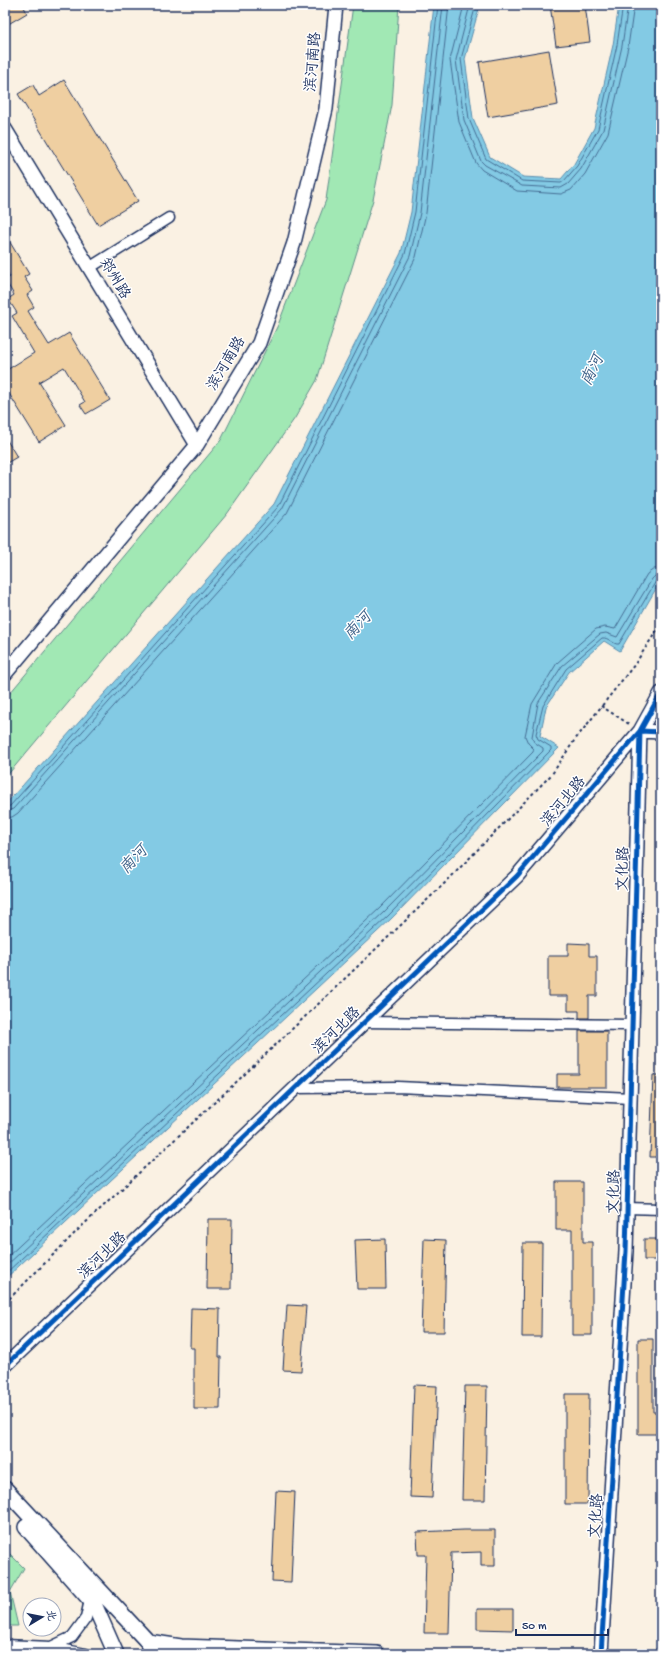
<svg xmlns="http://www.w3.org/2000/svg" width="666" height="1659" font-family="'Gochi Hand','LXGW WenKai TC',sans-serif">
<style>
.green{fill:#a1e8b4;stroke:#5e8c89}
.water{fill:#83cae4;stroke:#598cae}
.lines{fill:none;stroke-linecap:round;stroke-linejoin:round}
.shore{stroke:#456d94;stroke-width:1}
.building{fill:#efcfa1;stroke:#1b2f5e}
.street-casing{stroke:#1b2f5e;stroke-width:13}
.secondary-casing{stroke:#1b2f5e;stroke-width:16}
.primary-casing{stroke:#1b2f5e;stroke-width:18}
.path{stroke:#1b2f5e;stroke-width:2;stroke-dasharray:3 3;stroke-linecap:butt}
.street{stroke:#fff;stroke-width:10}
.secondary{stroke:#fff;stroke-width:13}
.primary{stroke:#fff;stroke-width:15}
.cycleway-casing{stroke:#fff;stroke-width:8}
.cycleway{stroke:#0057b8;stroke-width:5}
.labels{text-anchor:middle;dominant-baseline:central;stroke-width:3;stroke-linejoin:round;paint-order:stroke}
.street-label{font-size:15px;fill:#1b2f5e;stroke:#fff}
.water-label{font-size:16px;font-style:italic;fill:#3a5e86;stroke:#fff}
</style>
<rect width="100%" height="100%" fill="#faf1e3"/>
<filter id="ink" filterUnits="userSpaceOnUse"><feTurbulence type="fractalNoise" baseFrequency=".025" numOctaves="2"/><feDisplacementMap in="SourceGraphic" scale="8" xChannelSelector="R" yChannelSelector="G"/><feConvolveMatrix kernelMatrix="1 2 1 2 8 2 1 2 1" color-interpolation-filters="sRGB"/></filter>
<g filter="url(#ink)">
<path class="green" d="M353,5H399L392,105L373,200L317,380L295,418L227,514L5,778V699L221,440L278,325L326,200Z
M5,1549L24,1568L10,1592L18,1626H5Z"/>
<path class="water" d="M434,5H480L465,59L473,118L490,157L523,177L561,179L574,164L594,128L613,45L619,5H661V580L620,651L604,641L569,672L546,707L540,736L559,748L391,919L5,1279V805L274,504L401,253L411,212Z"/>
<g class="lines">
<path class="shore" d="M464,5L450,60L459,122L476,163L482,170L517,191L561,194L571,190L585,174L608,133L628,47L634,5
M470,5L456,60L464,120L481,161L485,165L522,186L561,188L568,184L581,169L603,130L622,46L628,5
M476,5L461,59L469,119L486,159L522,181L561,183L564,181L577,166L598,129L617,45L623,5
M5,807L10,806L278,507L405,254L415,212L438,5
M5,812L13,809L282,509L410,256L420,213L443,5
M5,818L12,817L18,813L287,513L416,257L426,213L449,5
M5,1259L380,908L533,752L534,749L528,743L525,736L532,704L557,663L596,629L605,627L615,629L647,574L654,569L661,568
M5,1267L384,912L543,751V748L534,742L532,737L538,703L562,666L600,634L606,633L617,637L652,579L656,575L661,574
M5,1274L388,916L551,750V747L538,739L536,734L543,706L566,669L602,638C609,637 613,645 619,644L656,581L661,579"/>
</g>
<path class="building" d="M5,5H23L27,13L5,26Z
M550,5H585L590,42L556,46Z
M549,50L558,105L488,117L479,62Z
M64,80L138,201L98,225L18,94L33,85L39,96Z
M5,234L29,274L24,277L33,291L27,295L34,307L28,311L49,345L69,333L110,400L86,414L80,405L85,402L64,367L39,382L66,425L39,442L5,387V371L34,353L12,316L17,313L8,299L14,295L5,280L10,277L5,268Z
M5,437L17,457L5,464Z
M568,943L589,944V956H597V996H589V1018H579V1011H568V996H548V956H568Z
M579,1031H607V1087H557V1074H579Z
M653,1075H661V1157H650Z
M556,1182H583V1242H592V1335H572V1230H556Z
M208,1219H232L231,1289H207Z
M385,1239L386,1289H357L355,1240Z
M424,1239L446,1240L444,1332H421Z
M644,1239H661V1260H644Z
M523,1243H542L541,1337H522Z
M287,1305L306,1306L301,1371L283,1370Z
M191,1308L220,1309L219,1357H221L220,1409H194V1348H190Z
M638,1339H653V1412H660L661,1434H638Z
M414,1385L437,1386L432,1498L410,1497Z
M465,1386H487L485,1500H462Z
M565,1394H589L588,1504H565Z
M276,1491L295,1492L291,1582L272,1581Z
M464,1530H495V1566H481V1552L451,1553L449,1633H424L426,1555H418L417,1532Z
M477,1609H513V1630L477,1629Z"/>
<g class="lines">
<g class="street-casing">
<path id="street" d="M89,268L169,218
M363,1022L632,1025
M294,1088L398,1087L631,1098
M627,1208L661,1209
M5,1645L51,1647
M86,1654L51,1647L72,1637L86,1618L90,1600"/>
</g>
<g class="secondary-casing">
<path id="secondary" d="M5,129L197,445
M5,674L197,445L259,343L294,243L326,109L336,5
M5,1366L517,876L640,731L661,693
M148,1642V1654
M601,1654L626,1251L640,731L661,732"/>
</g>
<g class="primary-casing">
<path id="primary" d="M5,1489L148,1642L181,1647L377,1654
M26,1527L94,1604L116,1654"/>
</g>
<path class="path" d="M601,706L629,724
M5,1303L82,1226L245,1074L447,881L552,774L574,741L635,664L661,624"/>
<use href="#street" class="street"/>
<use href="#secondary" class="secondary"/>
<use href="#primary" class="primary"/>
<g class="cycleway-casing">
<path id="cycleway" d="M5,1366L517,876L640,731L661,693
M601,1654L626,1251L640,731L661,732"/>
</g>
<use href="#cycleway" class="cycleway"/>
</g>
</g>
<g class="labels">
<g class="street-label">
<text transform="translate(314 62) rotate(-85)">滨河南路</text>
<text transform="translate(114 279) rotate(59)">郑州路</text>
<text transform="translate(227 364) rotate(-59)">滨河南路</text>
<text transform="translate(564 802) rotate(-50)">滨河北路</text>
<text transform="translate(624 869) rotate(-89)">文化路</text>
<text transform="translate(337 1031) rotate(-44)">滨河北路</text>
<text transform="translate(615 1192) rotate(-88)">文化路</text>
<text transform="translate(103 1256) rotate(-44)">滨河北路</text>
<text transform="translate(597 1516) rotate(-86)">文化路</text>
</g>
<g class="water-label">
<text transform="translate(594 371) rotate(-64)">南河</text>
<text transform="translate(359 627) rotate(-46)">南河</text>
<text transform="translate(135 861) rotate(-46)">南河</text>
</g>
</g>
<rect width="666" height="1659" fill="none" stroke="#fff" stroke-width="20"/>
<rect x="10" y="10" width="646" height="1639" fill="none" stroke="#1b2f5e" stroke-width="1.5" filter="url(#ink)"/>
<g transform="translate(42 1617) rotate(80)"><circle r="19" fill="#ffffff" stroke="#a4acbf"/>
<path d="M0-3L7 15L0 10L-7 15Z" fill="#1b2f5e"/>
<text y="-6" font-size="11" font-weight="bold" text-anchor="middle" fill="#1b2f5e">北</text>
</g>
<path d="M516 1629v6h92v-6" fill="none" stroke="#1b2f5e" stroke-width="2"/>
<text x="522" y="1629" font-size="12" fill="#1b2f5e" stroke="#ffffff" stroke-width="3" paint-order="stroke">50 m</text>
</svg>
